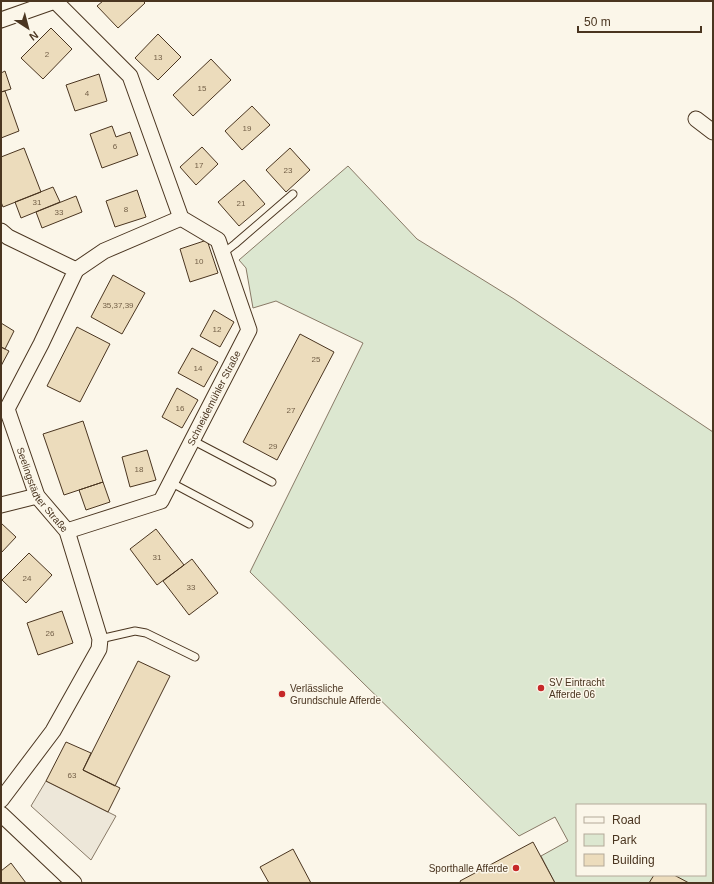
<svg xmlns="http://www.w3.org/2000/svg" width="714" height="884" font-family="Arial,sans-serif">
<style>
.green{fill:#dce7d0;stroke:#887966;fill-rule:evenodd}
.parking{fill:#ede7d9;stroke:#887966}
.building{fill:#ecdcbc;stroke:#4a3520}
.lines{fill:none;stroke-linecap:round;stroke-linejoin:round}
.lane-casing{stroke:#4a3520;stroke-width:9}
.street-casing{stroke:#4a3520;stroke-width:17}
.lane{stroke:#fbf6e9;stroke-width:7}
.street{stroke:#fbf6e9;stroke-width:15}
.poi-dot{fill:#c62828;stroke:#fbf6e9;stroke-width:1.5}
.labels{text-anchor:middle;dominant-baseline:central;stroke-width:3;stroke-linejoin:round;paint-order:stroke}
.number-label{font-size:8px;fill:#725f47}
.street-label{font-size:10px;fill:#4a3520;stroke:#fbf6e9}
.poi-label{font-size:10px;fill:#4a3520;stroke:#fbf6e9;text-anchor:start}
</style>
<rect width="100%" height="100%" fill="#fbf6e9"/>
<path class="green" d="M348,166L417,239L514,299L713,432V883H555L541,856L568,841L555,817L519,836L250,572L363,343L276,301L253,308L246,268L239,260ZM577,805H705V875H577Z"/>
<path class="parking" d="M46,781L116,816L91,860L31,806Z"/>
<path class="building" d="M103,1H143L145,3L118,28L97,6Z
M51,28L72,49L43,79L21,58Z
M158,34L181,57L158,80L135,58Z
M211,59L231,80L193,116L173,95Z
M5,71L11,89L1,92V73Z
M99,74L107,101L75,111L66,85Z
M5,91L19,131L1,138V92Z
M252,106L270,125L242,150L225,131Z
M112,126L116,137L130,132L138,155L102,168L90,134Z
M202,147L218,164L196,185L180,167Z
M24,148L41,192L3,207L1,202V157Z
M290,148L310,170L286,192L266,170Z
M244,180L265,204L239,226L218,202Z
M53,187L60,202L21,218L15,202Z
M137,190L146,217L115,227L106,201Z
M76,196L82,212L42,228L36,212Z
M207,240L218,273L190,282L180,249Z
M113,275L145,293L122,334L91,317Z
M214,310L234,322L220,347L200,336Z
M1,323L14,331L5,349L1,347Z
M77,327L110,344L80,402L47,386Z
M300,334L334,352L277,460L243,442Z
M1,347L9,351L1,366Z
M192,348L218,362L204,387L178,373Z
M177,388L198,400L182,428L162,417Z
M83,421L103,482L64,495L43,434Z
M147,450L156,480L130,487L122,457Z
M103,482L110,502L86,510L79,490Z
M1,523L16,537L1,553Z
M156,529L184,565L157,585L130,549Z
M29,553L52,575L26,603L2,580Z
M192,559L218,593L189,615L163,581Z
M62,611L73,643L38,655L27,623Z
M138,661L170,676L115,786L83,770Z
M66,742L91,753L83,770L120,788L108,812L46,781Z
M533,842L555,883H461L460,881Z
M293,849L311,883H269L260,867Z
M11,863L26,883H1V871Z
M654,875H674L689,883H649Z"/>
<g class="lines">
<g class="lane-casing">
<path id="lane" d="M222,254L235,244L293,194
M192,440L272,482
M170,482L249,524
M100,639L135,631L146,633L195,657"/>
</g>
<g class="street-casing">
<g id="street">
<path d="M1,20L55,1L130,76L181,218L218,240L249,330L161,501L67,531"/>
<path d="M696,119L713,132"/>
<path id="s1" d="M1,231L8,237L76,270L41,344L7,409L37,496L67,531L100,639L99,649L53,731L1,800"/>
<path d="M76,270L104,251L181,218"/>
<path d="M1,505L37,496"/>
<path d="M1,814L74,883"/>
</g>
</g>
<use href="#lane" class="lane"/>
<use href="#street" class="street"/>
</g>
<g class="poi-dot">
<circle cx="541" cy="688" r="4"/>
<circle cx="282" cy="694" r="4"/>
<circle cx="516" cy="868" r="4"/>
</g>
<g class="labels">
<g class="number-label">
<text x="47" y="54">2</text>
<text x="158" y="57">13</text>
<text x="202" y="88">15</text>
<text x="87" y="93">4</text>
<text x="247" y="128">19</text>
<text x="115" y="146">6</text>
<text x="199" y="165">17</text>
<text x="288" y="170">23</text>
<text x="37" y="202">31</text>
<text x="241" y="203">21</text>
<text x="126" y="209">8</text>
<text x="59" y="212">33</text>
<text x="199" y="261">10</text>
<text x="118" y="305">35,37,39</text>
<text x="217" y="329">12</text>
<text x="316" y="359">25</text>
<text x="198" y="368">14</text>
<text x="180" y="408">16</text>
<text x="291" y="410">27</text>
<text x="273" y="446">29</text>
<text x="139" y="469">18</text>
<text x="157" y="557">31</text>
<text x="27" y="578">24</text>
<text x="191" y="587">33</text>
<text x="50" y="633">26</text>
<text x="72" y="775">63</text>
</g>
<g class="street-label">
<text transform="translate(214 398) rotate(-63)">Schneidemühler Straße</text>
<text stroke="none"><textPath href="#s1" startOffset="329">Seelingstädter Straße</textPath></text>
</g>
<g class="poi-label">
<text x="549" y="682">SV Eintracht<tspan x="549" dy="12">Afferde 06</tspan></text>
<text x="290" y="688">Verlässliche<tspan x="290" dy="12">Grundschule Afferde</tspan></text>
<text x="508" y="868" text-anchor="end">Sporthalle Afferde</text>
</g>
</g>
<rect width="714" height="884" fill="none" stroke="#4a3520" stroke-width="4"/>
<rect x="576" y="804" width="130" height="72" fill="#fbf6e9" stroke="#b4a999"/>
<rect x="584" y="817" width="20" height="6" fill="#fbf6e9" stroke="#b4a999"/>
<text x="612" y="824" font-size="12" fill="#4a3520">Road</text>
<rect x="584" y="834" width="20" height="12" fill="#dce7d0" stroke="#b4a999"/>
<text x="612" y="844" font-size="12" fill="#4a3520">Park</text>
<rect x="584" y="854" width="20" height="12" fill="#ecdcbc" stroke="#b4a999"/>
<text x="612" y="864" font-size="12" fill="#4a3520">Building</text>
<g transform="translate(28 28) rotate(144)" stroke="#fbf6e9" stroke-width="3" paint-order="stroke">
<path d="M0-3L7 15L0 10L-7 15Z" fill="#4a3520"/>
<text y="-6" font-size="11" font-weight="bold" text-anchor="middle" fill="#4a3520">N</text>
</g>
<path d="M578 26v6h123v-6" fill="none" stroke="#4a3520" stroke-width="2"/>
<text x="584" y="26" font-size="12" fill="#4a3520" stroke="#fbf6e9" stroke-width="3" paint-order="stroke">50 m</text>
</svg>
